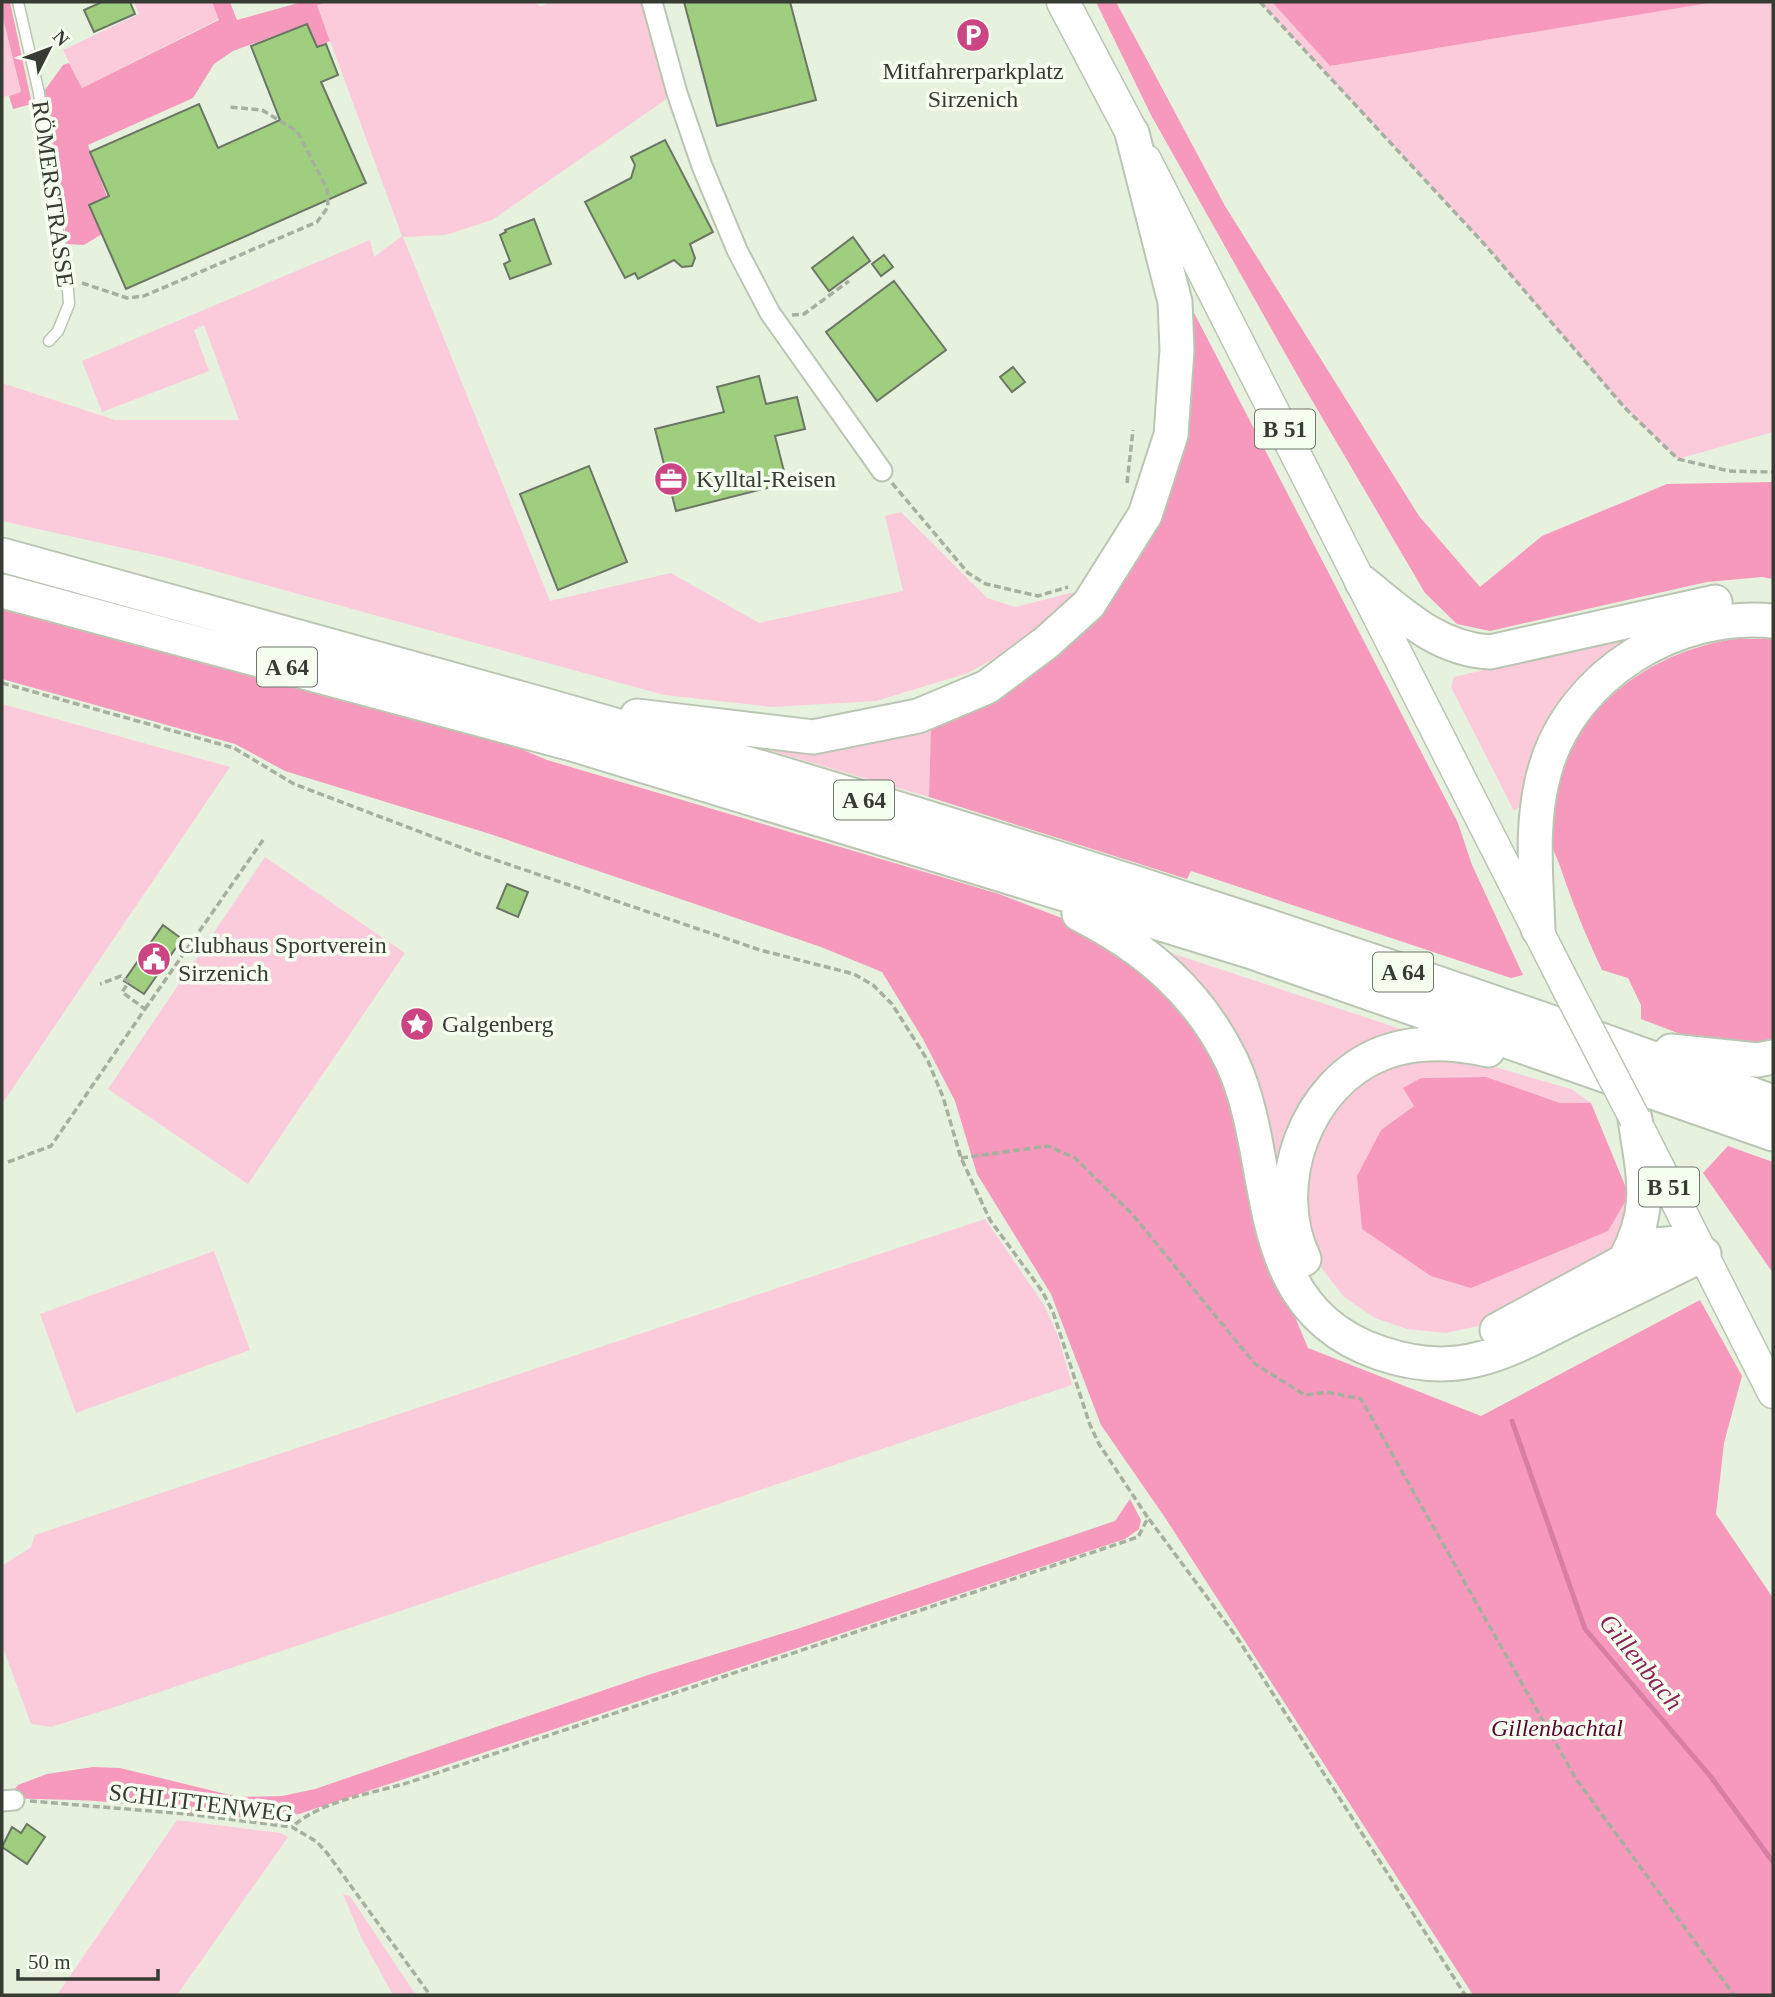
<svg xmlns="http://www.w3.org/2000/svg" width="1775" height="1997" font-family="'Times New Roman',serif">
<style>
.green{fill:#fbcbdc}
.forest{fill:#f699bd}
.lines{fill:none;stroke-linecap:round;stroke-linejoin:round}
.stream{stroke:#d87ea2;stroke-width:5}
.building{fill:#9ece7e;stroke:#6b7664;stroke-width:2}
.service-casing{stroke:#bac6b3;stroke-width:13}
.minor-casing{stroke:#bac6b3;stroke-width:23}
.primary-casing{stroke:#bac6b3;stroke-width:33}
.trunk-casing{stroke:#bac6b3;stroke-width:35}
.motorway-casing{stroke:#bac6b3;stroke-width:37}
.path{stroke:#a6b0a0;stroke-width:3.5;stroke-dasharray:7 3.5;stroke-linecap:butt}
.service{stroke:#fff;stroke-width:10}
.minor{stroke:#fff;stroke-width:19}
.primary{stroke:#fff;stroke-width:30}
.trunk{stroke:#fff;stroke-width:32}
.motorway{stroke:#fff;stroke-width:33}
.primary-bridge-casing{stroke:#bac6b3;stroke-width:33;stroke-linecap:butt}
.primary-bridge{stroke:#fff;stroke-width:30}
.labels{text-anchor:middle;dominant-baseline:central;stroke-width:7;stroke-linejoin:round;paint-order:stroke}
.shield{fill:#f5ffef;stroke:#6f766b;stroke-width:2}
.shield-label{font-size:23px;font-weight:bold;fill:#363b33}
.poi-label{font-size:24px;fill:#363b33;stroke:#f5ffef;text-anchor:start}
.street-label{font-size:24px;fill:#363b33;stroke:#f5ffef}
.park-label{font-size:24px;font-style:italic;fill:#590532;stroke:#f5ffef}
.water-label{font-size:26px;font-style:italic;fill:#8c2256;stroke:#f5ffef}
</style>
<rect width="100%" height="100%" fill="#e6f2de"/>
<path class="green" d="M134,2H212L219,19L82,88L63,50L139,14Z
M328,2H533L541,6L551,2H643L668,98L492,220L445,235L403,237L550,601L671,573L759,623L903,591L885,516L901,512L987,598L1015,607L1079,591L1027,640L968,673L876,701L772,707L664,695L168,558L2,521V383L115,420H239L204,325L194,330L209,371L102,412L82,361L370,240L374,257L402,236L317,5Z
M1260,2H1272L1330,66L1630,16L1514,2H1773V432L1678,459L1625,408L1487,247Z
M2,14L21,93L2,97Z
M1631,635L1633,641L1544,735L1525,781L1519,807L1514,811L1451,687L1454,677Z
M2,704L230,767L2,1104Z
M931,726L929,797L758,747H831Z
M265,857L405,953L248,1184L108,1089Z
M1162,950L1413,1033L1368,1051L1281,1195Z
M1463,1058L1571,1089L1591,1103H1560L1486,1077L1421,1078L1404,1088L1414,1106L1381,1130L1357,1176L1629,1195L1633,1209L1610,1257L1488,1324L1446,1333L1407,1329L1375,1318L1344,1297L1320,1266L1304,1232L1303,1156L1322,1115L1385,1063Z
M985,1219L1044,1305L1058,1336L1072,1385L115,1707L51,1727L31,1724L2,1645V1566L31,1547L35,1535Z
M214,1251L250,1350L76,1413L40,1314Z
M177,1820L281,1833L288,1837L177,1995H57Z
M343,1894L350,1896L416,1995H393L361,1937Z"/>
<path class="forest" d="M2,2H10L32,104L13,109L9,96L21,92L2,14Z
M212,2H230L237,20L302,2H328L317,5L330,41L317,47L307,24L233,51L214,64L193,98L88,145L107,197L89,205L102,234L84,245L67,244L45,90L63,65L69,63L82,88L219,20Z
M1096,2H1116L1225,206L1419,516L1480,587L1542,536L1667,484L1773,482V579L1762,577L1707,582L1490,631L1457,624L1425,593L1303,385L1151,115Z
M1272,2H1714L1330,66Z
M1191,307L1458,823L1472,865L1523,975L1511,978L1191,871L1187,879L929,797L931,726L1108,598Z
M2,604L507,743L547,760L999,894L1085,927L1139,958L1213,1045L1238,1113L1256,1224L1308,1348L1481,1416L1700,1300L1742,1376L1724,1443L1716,1514L1773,1598V1995H1473L1166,1519L1101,1425L1051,1294L977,1174L955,1101L923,1039L882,972L821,947L487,833L285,771L235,744L2,679Z
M1734,639H1773V1048L1704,1043L1641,1019V1005L1628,978L1602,970C1586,936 1572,902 1560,866C1556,856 1551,845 1549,835C1548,825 1553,810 1555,799C1570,709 1649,652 1734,639Z
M1486,1077L1560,1103H1591L1629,1195L1608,1231L1471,1288L1431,1276L1362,1229L1357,1176L1381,1130L1414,1106L1403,1088L1421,1078Z
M1728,1146L1773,1162V1273L1703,1173Z
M1130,1499L1141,1520L1139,1529L1125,1539L299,1814C244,1825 173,1809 117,1803C84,1799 49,1800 15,1798L13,1791L18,1785L47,1774L93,1767L120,1768L238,1797L282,1796L315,1789L651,1674L797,1629L1115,1521Z"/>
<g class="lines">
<path class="stream" d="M1512,1421L1585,1629L1711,1777L1773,1862"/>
</g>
<path class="building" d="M102,2H130L135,14L94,32L84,10Z
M684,2H790L816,100L717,126Z
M307,24L317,47L326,44L338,75L321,82L366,183L126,289L89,205L109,196L90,152L199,104L218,148L280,120L251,46Z
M665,140L713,232L690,244L695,258L692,266L682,267L674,260L638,279L635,273L625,278L585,202L631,178L635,165L631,157Z
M534,219L551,264L510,279L504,264L510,261L500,235L506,232L505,230Z
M853,237L870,261L829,291L812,268Z
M884,255L893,267L881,276L872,264Z
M894,281L946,350L877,401L826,332Z
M1013,367L1025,382L1012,392L1000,377Z
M759,376L766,404L797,397L805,429L775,436L787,483L676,511L655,429L724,412L717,387Z
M589,466L627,562L558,590L520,494Z
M507,884L528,892L518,917L497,908Z
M163,925L182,939L144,994L124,981Z
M27,1824L45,1837L27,1864L2,1847L12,1827L21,1833Z"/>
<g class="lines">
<g class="service-casing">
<path id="service" d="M18,2L39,93L52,203L67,277L69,304L58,331L49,341"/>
</g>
<g class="minor-casing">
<path id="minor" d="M652,2L677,93L702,166L737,250L770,313L882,471
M2,1801L14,1800"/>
</g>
<g class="primary-casing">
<path id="primary" d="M1146,160L1568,990
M1641,1132L1773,1393"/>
</g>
<g class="trunk-casing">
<path id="trunk" d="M1063,2L1132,133"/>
</g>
<g class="motorway-casing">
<path id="motorway" d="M2,555C181,605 361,653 541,704C956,821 1368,953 1773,1102
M1362,582C1402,614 1437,649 1490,652L1715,602
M2,591L572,744L1009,877L1249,951L1773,1134
M637,716L813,737L918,716L987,687L1047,642L1089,604L1145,515L1171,435L1177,350L1175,302L1132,133
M1079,914C1146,948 1199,993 1232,1062C1279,1163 1244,1307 1380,1353C1412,1364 1445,1368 1479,1359C1511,1351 1541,1334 1571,1319C1615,1298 1660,1276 1704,1254
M1538,929C1536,876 1530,821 1545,770C1572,674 1677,611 1773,621
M1671,1051L1757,1060L1773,1057
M1304,1259C1269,1186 1305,1083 1383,1053C1417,1040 1453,1042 1488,1050
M1625,1260C1654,1207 1643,1175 1635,1119
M1497,1330L1654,1245L1679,1243L1704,1254"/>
</g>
<path class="path" d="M1260,2L1487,247L1625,408L1678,459L1729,471L1773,472
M82,283L127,298L144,296L317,222L328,207L327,189L297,131L262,110L229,107
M792,315L804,314L849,281
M892,483L968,573L986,584L1038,596L1068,587
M1127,483L1133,430
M2,683L234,748L294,784L481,855L760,950L854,974L873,985L892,1004L928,1061L943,1097L961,1158L990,1220L1042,1291L1053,1312L1090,1425L1099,1444L1148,1518L1138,1537L410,1782C371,1794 322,1800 292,1827
M145,1009L263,840
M961,1158L1048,1146L1075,1158L1133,1215L1255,1364L1305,1395L1327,1392L1361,1399L1576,1779L1734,1995
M8,1162L51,1146L145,1009L122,992L129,982L121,976L100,984
M1149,1519L1238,1639L1465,1995
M30,1801L187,1814L292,1827L317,1842L327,1853L430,1995"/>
<use href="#service" class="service"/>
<use href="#minor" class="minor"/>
<use href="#primary" class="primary"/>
<use href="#trunk" class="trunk"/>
<use href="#motorway" class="motorway"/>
<g class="primary-bridge-casing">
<path id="primary-bridge" d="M1568,990L1635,1119"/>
</g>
<use href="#primary-bridge" class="primary-bridge"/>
</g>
<defs>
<g id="parking-disc" transform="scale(1.75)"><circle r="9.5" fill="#cc4583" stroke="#f5ffef"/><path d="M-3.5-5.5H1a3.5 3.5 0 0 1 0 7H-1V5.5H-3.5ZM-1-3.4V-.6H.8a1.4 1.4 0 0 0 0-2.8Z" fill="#fff"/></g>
<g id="office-disc" transform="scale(1.75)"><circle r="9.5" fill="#cc4583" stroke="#f5ffef"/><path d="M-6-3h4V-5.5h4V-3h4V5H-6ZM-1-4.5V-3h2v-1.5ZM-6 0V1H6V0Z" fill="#fff"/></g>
<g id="civic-disc" transform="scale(1.75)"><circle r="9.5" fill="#cc4583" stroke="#f5ffef"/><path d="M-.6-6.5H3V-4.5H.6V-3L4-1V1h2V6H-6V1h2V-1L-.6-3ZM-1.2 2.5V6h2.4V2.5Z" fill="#fff"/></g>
<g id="sight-disc" transform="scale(1.75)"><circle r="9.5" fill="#cc4583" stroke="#f5ffef"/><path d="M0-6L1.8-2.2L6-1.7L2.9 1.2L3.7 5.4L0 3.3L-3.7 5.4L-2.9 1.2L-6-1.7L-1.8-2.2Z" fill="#fff"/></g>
</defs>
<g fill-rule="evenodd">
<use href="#parking-disc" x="973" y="35"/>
<use href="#office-disc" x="671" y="479"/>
<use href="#civic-disc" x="154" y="959"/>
<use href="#sight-disc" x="417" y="1024"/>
</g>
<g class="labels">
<g class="shield">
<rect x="1255" y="409.5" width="60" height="39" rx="5"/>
<rect x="257" y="647.5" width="60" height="39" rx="5"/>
<rect x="834" y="780.5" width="60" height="39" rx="5"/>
<rect x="1373" y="952.5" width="60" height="39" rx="5"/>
<rect x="1639" y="1167.5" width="60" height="39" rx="5"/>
</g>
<g class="shield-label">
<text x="1285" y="429">B 51</text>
<text x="287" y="667">A 64</text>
<text x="864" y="800">A 64</text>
<text x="1403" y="972">A 64</text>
<text x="1669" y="1187">B 51</text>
</g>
<g class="poi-label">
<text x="973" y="71" text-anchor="middle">Mitfahrerparkplatz<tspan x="973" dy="28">Sirzenich</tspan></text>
<text x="696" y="479">Kylltal-Reisen</text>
<text x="178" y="945">Clubhaus Sportverein<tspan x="178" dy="28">Sirzenich</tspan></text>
<text x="442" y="1024">Galgenberg</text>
</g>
<g class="street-label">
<text transform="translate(53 194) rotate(82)">RÖMERSTRASSE</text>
<text transform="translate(201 1803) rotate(7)">SCHLITTENWEG</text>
</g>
<g class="park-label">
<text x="1557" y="1728">Gillenbachtal</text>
</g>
<g class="water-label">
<text transform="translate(1641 1662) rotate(51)">Gillenbach</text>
</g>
</g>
<rect width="1775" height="1997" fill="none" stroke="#363b33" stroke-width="7"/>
<g transform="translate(49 49) rotate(48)" stroke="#f5ffef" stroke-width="5" paint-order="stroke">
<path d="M0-5L12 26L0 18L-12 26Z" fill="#363b33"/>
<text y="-10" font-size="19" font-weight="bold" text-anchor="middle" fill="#363b33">N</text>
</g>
<path d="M18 1969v10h140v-10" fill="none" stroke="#363b33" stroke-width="3.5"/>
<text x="28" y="1969" font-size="21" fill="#363b33" stroke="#f5ffef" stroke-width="5" paint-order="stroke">50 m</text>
</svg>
